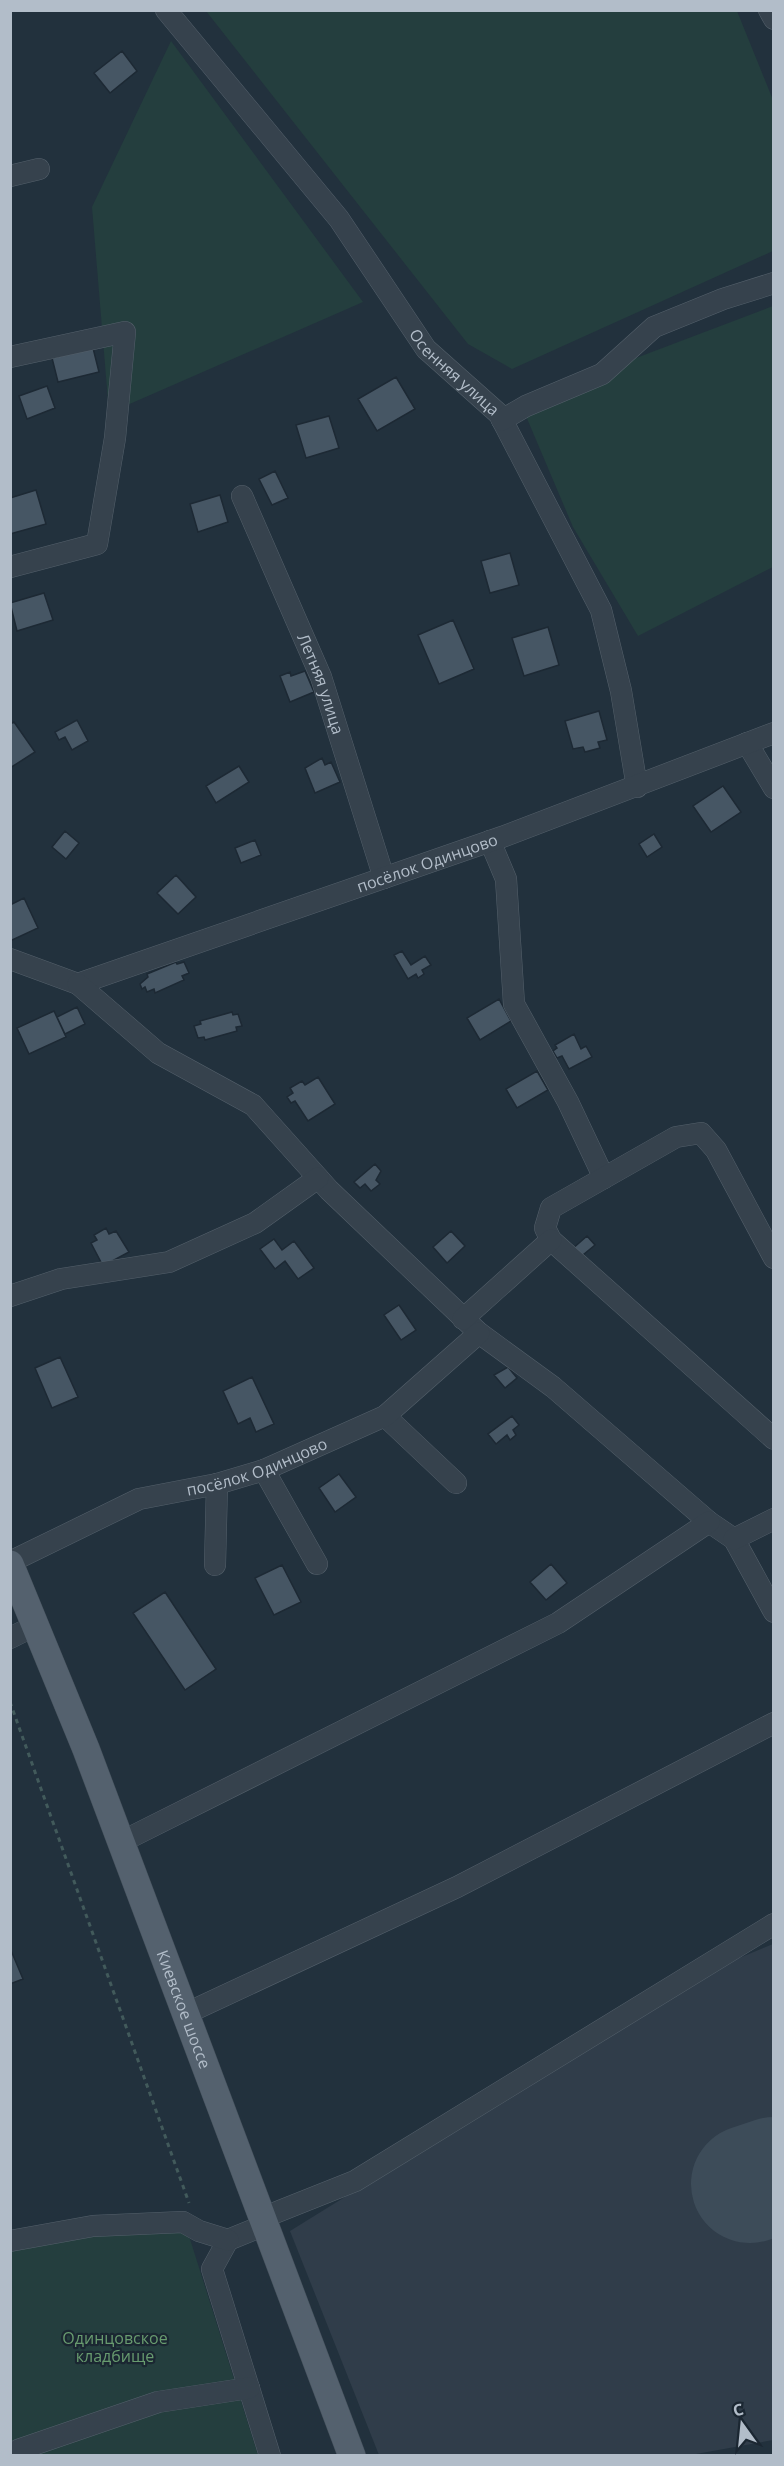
<svg xmlns="http://www.w3.org/2000/svg" width="784" height="2466" font-family="'Open Sans',sans-serif">
<style>
.airport{fill:#303d4a}
.green{fill:#243e3e}
.lines{fill:none;stroke-linecap:round;stroke-linejoin:round}
.runway{stroke:#3d4c59;stroke-width:118}
.building{fill:#465664;stroke:#1d2934;stroke-width:1.5}
.minor-casing{stroke:#54606b;stroke-width:22}
.major-casing{stroke:#424e59;stroke-width:28}
.path{stroke:#425a5b;stroke-width:3;stroke-dasharray:4.5 4.5;stroke-linecap:butt}
.minor{stroke:#36424d;stroke-width:21}
.major{stroke:#54616e;stroke-width:27}
.labels{text-anchor:middle;dominant-baseline:central;stroke-width:4.5;stroke-linejoin:round;paint-order:stroke}
.street-label{font-size:16px;fill:#b2bdc9;stroke:#1b2732}
.park-label{font-size:16px;fill:#689b6f;stroke:#1b2732}
</style>
<rect width="100%" height="100%" fill="#22313d"/>
<path class="airport" d="M773,1944V2440L685,2456L379,2455L290,2231L715,1968Z"/>
<path class="green" d="M206,11H737L773,100V251L512,369L468,344Z
M171,41L363,302L109,413L92,207Z
M773,306V567L638,636L573,527L520,402Z
M168,2216L190,2239L258,2455L11,2456V2238Z"/>
<g class="lines">
<path class="runway" d="M750,2184L774,2176"/>
</g>
<path class="building" d="M122,51L137,71L110,93L94,73Z
M93,348L99,372L58,382L52,358Z
M396,377L415,409L377,431L358,399Z
M47,386L55,408L27,419L19,396Z
M329,416L339,448L306,458L296,425Z
M275,471L288,498L272,505L259,479Z
M36,490L46,524L10,534V498Z
M220,495L228,522L198,532L190,504Z
M510,553L519,585L490,593L481,561Z
M44,593L53,620L17,631L10,603Z
M453,620L474,669L439,684L418,635Z
M548,627L559,665L524,676L512,638Z
M305,671L314,692L290,702L280,676L290,672L291,676Z
M599,711L607,740L598,742L600,748L585,752L583,747L573,749L565,721Z
M77,720L88,741L72,750L65,737L59,740L55,732Z
M14,722L35,752L10,768V724Z
M322,758L325,765L331,762L340,782L315,793L305,768Z
M239,766L249,782L216,803L206,786Z
M723,786L741,812L711,832L693,806Z
M65,831L79,843L66,859L52,847Z
M654,834L662,847L647,857L639,844Z
M255,840L261,855L241,863L235,848Z
M176,875L196,897L178,914L157,893Z
M24,898L38,928L10,941V905Z
M402,951L411,965L425,956L431,965L422,970L424,974L418,978L416,974L408,979L394,955Z
M176,962L177,964L184,962L189,973L182,976L184,980L155,993L154,989L147,992L145,987L142,989L140,984L148,977L147,974Z
M499,999L511,1021L480,1040L467,1018Z
M77,1007L85,1024L65,1034L57,1017Z
M54,1011L66,1037L29,1054L17,1028Z
M232,1012L233,1015L238,1014L242,1026L236,1027L237,1031L205,1040L204,1037L198,1038L194,1026L201,1024L200,1021Z
M574,1034L581,1049L586,1046L592,1057L569,1069L562,1056L557,1058L553,1051L557,1048L555,1045Z
M537,1071L548,1090L517,1108L506,1089Z
M318,1077L335,1104L308,1121L295,1101L291,1103L287,1097L293,1093L290,1088L302,1081L305,1085Z
M375,1164L381,1171L376,1180L380,1184L371,1191L365,1184L360,1188L354,1182Z
M106,1228L109,1234L116,1231L129,1252L103,1266L91,1243L97,1240L94,1235Z
M451,1231L465,1246L447,1263L433,1247Z
M587,1236L595,1245L578,1259L571,1250Z
M274,1239L282,1250L294,1241L314,1268L298,1279L285,1261L275,1269L260,1249Z
M399,1305L416,1330L401,1340L384,1315Z
M60,1357L78,1397L52,1408L35,1368Z
M508,1367L517,1378L505,1388L494,1375Z
M252,1377L274,1424L256,1432L250,1418L238,1424L223,1391Z
M512,1416L519,1425L513,1430L516,1435L510,1440L507,1435L496,1444L488,1434Z
M339,1474L356,1497L335,1512L319,1488Z
M551,1564L567,1583L546,1600L530,1582Z
M282,1565L301,1602L274,1615L255,1578Z
M165,1592L216,1669L185,1690L133,1613Z
M10,1948L23,1979L10,1984Z"/>
<g class="lines">
<g class="minor-casing">
<g id="minor">
<path id="s1" d="M166,10L339,219L426,349L499,414L601,610L621,691L637,787"/>
<path d="M769,10L774,19"/>
<path d="M10,176L39,169"/>
<path d="M10,357L125,332L115,438L97,544L10,567"/>
<path d="M502,420L526,406L602,374L654,327L723,299L774,283"/>
<path id="s2" d="M242,496L321,677L384,878"/>
<path d="M747,743L774,788"/>
<path d="M490,841L506,879L514,1004L568,1102L604,1178"/>
<path id="s3" d="M10,959L78,984L502,837L774,733"/>
<path d="M78,984L158,1053L253,1105L329,1190L479,1333L553,1387L709,1522L734,1539L774,1612"/>
<path d="M774,1258L716,1150L701,1133L676,1137L551,1208L545,1228L551,1240L774,1439"/>
<path d="M10,1296L61,1279L169,1262L255,1223L318,1178"/>
<path d="M463,1319L551,1240"/>
<path d="M385,1416L456,1483"/>
<path d="M264,1470L317,1564"/>
<path d="M734,1539L774,1519"/>
<path id="s4" d="M10,1562L139,1499L217,1484L264,1470L385,1416L479,1333"/>
<path d="M215,1565L217,1484"/>
<path d="M10,1638L36,1625"/>
<path d="M121,1842L558,1623L709,1522"/>
<path d="M185,2014L457,1887L774,1723"/>
<path d="M262,2218L355,2181L774,1924"/>
<path d="M265,2225L228,2240L212,2269L270,2456"/>
<path d="M10,2241L93,2226L183,2222L199,2231L228,2240"/>
<path d="M20,2456L18,2450L158,2402L249,2388"/>
</g>
</g>
<g class="major-casing">
<g id="major">
<path id="s5" d="M10,1564L86,1749L352,2456"/>
</g>
</g>
<path class="path" d="M10,1702L189,2203"/>
<use href="#minor" class="minor"/>
<use href="#major" class="major"/>
</g>
<g class="labels">
<g class="street-label">
<text stroke="none"><textPath href="#s1" startOffset="464">Осенняя улица</textPath></text>
<text stroke="none"><textPath href="#s2" startOffset="204">Летняя улица</textPath></text>
<text stroke="none"><textPath href="#s3" startOffset="442">посёлок Одинцово</textPath></text>
<text stroke="none"><textPath href="#s4" startOffset="266">посёлок Одинцово</textPath></text>
<text stroke="none"><textPath href="#s5" startOffset="478">Киевское шоссе</textPath></text>
</g>
<g class="park-label">
<text x="115" y="2338">Одинцовское<tspan x="115" dy="18">кладбище</tspan></text>
</g>
</g>
<rect width="784" height="2466" fill="none" stroke="#b2bdc9" stroke-width="24"/>
<g transform="translate(742 2424) rotate(345)" stroke="#1b2732" stroke-width="4.5" paint-order="stroke">
<path d="M0-4.5L10 22L0 15L-10 22Z" fill="#b2bdc9"/>
<text y="-9" font-size="16" font-weight="bold" text-anchor="middle" fill="#b2bdc9">С</text>
</g>
</svg>
